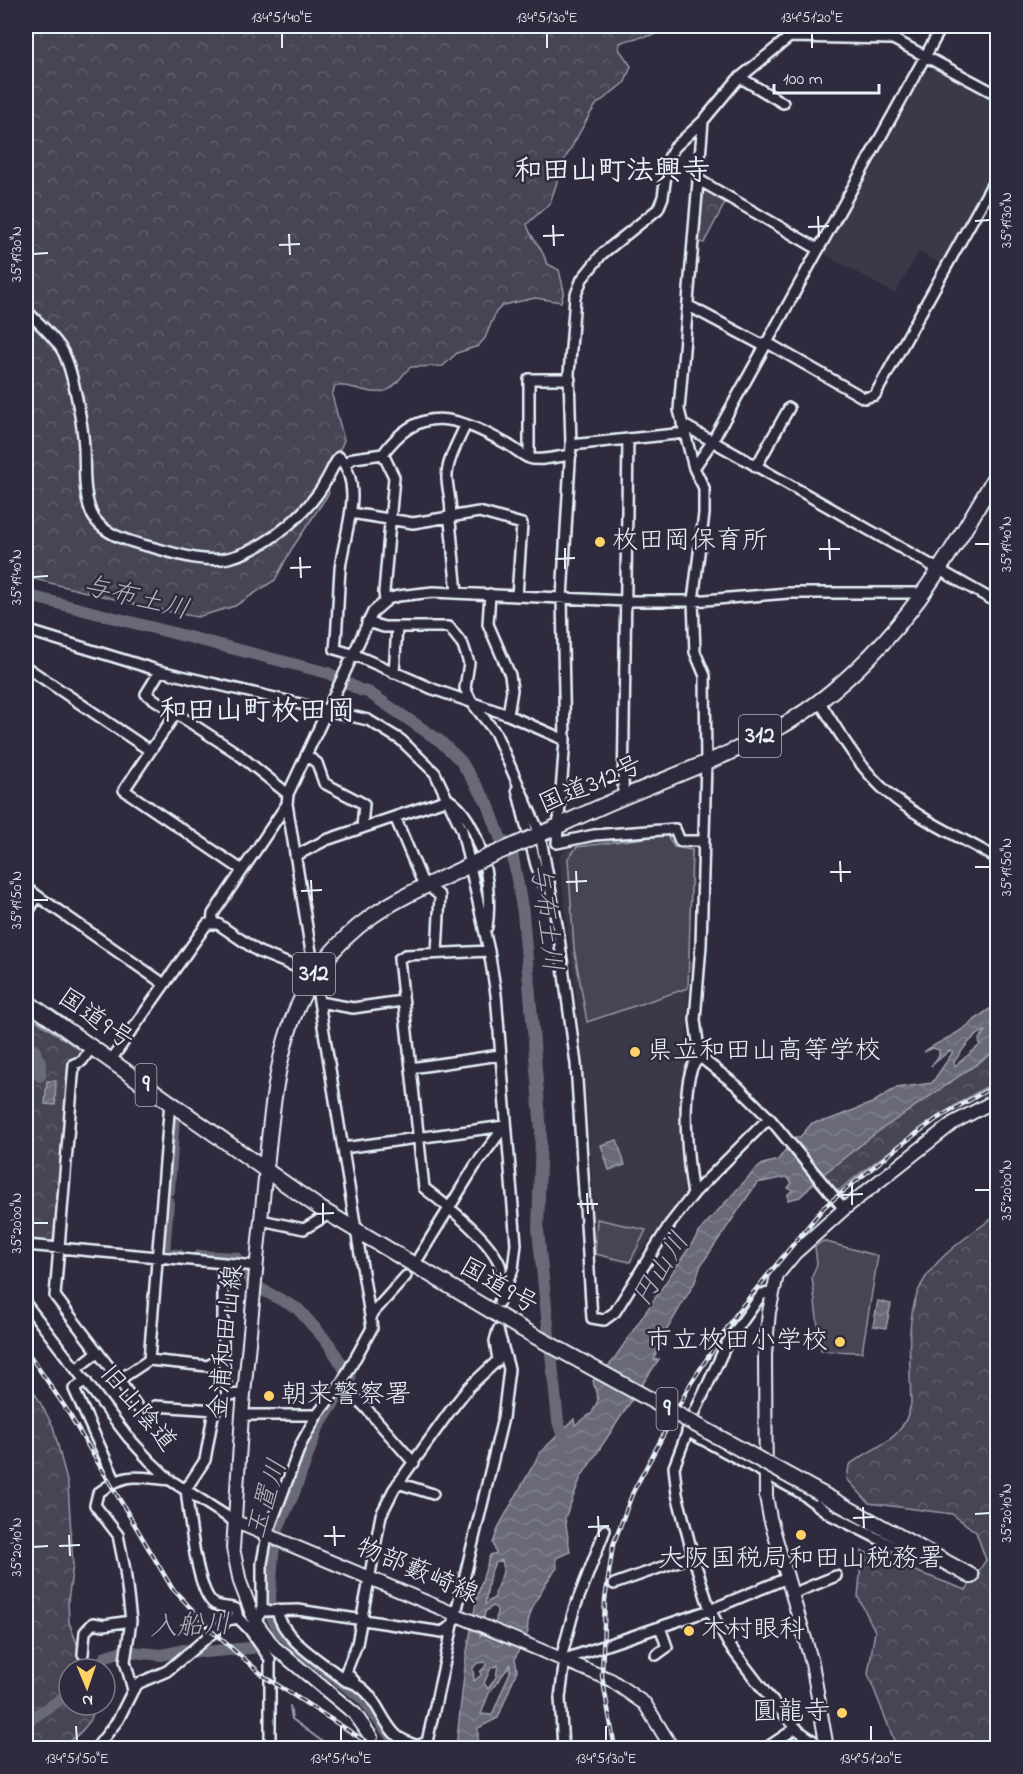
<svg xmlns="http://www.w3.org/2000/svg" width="1023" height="1774" font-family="'Indie Flower','Klee One',sans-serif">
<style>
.built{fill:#3b3749}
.green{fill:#464455;stroke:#979aa6;stroke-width:1.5}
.forest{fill:url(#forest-crowns);stroke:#979aa6;stroke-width:1.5}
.water{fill:url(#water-waves);stroke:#9c9fab;stroke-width:1.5;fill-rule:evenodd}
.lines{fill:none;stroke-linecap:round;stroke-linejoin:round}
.stream{stroke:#9c9fab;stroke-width:2}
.river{stroke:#696978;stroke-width:12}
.major-tunnel{stroke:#4b4859;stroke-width:12;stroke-dasharray:12 6;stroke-linecap:butt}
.highway-tunnel{stroke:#4b4859;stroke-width:14;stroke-dasharray:14 7;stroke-linecap:butt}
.minor-casing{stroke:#e8f1f8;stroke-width:14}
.major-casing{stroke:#e8f1f8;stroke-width:16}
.highway-casing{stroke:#e8f1f8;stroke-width:18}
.minor{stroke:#2f2a3d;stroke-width:9}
.major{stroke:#2f2a3d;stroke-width:12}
.highway{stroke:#2f2a3d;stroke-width:14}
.rail-casing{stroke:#e8f1f8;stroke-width:4.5}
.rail{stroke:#2f2a3d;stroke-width:2;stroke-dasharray:7;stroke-linecap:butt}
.highway-bridge-casing{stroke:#e8f1f8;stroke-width:18;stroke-linecap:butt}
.highway-bridge{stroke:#2f2a3d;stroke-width:14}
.ticks{fill:none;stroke:#e8f1f8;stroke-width:2}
.poi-dot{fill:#ffd166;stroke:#2f2a3d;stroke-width:2}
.labels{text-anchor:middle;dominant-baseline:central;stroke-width:5;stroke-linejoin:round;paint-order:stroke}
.shield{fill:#2f2a3d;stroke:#b0b5c0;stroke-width:1.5}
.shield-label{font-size:24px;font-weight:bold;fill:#e8f1f8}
.poi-label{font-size:26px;fill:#e8f1f8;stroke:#2f2a3d;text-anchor:start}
.street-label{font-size:26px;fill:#e8f1f8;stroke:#2f2a3d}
.water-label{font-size:27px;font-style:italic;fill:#afb4be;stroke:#2f2a3d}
.quarter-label{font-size:28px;font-weight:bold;fill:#e8f1f8;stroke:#2f2a3d}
.neatline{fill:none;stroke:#e8f1f8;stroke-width:2}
.ticks-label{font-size:15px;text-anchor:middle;fill:#e8f1f8}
</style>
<defs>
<pattern id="forest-crowns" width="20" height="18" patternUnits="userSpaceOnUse" patternTransform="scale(1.5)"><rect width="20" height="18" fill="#464455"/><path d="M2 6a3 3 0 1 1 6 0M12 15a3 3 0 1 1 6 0" fill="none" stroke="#615f6e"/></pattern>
<pattern id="water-waves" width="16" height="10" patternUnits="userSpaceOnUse" patternTransform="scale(1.5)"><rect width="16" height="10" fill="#696978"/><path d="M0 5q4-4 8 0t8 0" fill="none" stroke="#7e7f8c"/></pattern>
</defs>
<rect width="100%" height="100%" fill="#2f2a3d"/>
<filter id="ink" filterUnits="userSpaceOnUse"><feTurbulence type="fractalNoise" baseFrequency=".0167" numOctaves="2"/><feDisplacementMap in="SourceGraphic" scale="12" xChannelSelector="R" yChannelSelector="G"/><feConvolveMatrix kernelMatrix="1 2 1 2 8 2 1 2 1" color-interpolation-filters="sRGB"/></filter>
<g filter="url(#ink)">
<path class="built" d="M935,68L997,103V162L941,264L919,252L895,294L824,254L926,71Z
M671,833L674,844L695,847L683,1108L684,1193L631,1265L593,1256V1190L583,1057L559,856L572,844Z"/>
<path class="green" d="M667,835L674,847L692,850L688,988L587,1022L574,948L568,858L577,847Z
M597,1219L646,1230L630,1262L595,1254Z
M823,1241L878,1256L862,1352L821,1351L812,1277L817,1264L815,1247Z"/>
<path class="forest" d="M26,26H663V32C648,38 634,36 620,43L619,49L631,66L625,82L596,105L590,114L564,161L550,203L527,224C530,239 545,249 546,263L559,270L564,291L561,302L535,298L503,305L496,312L485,338L478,346L457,353L443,366L411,367C403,373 399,382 391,388C375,400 353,383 335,386L332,395L344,440C335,467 318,455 329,493L291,550L275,580L235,606L197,617L150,608L26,577Z
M699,180L728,197L704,243L695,241Z
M26,1014L83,1052L78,1060H69L55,1240L51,1243L26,1241Z
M997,1050V1081C939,1112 888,1152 835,1193L822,1175L876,1133Z
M997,1215V1748H897L868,1674L875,1631L858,1597L862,1551L966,1590L986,1560L976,1532L952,1514L869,1503L847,1479L849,1465C876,1444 903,1443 911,1404C907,1295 904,1279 997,1215Z
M26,1377L53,1426L68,1485L73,1565L68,1601L69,1622L86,1669H69V1705H94C96,1722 71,1744 55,1748C46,1751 34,1748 26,1748Z"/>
<path class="water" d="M997,1005V1050L876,1133L822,1175L800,1197L788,1200V1194L793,1190L788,1188L792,1183L787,1177L757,1183L701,1265L695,1282L659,1343L654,1360L659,1359L581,1477L565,1518L570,1552L556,1558L557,1568C546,1581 524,1616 528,1632L515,1658L517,1670L498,1718L478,1728V1748H456L466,1657L477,1597L490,1555L496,1553L493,1543L499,1526L540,1453L574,1419L575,1425L592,1413L598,1400L593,1381L612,1362L703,1227L754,1171L763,1164L778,1160L795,1137H800L812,1123L828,1120L872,1103L896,1088L932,1083L953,1052L949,1051L931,1066L939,1056V1050L933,1048L924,1052C934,1044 943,1041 953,1035C970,1026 979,1014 997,1005ZM986,1031L979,1039L980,1045L955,1066L954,1062C962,1051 972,1034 986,1031ZM502,1560C507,1576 495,1583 495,1597L485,1604L490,1574L495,1563ZM493,1606L497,1609L496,1621L480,1636L485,1612ZM485,1662L486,1666L480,1672L481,1675L474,1681L473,1668L477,1663ZM498,1665L496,1677L488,1689L484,1683L491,1668ZM510,1665V1672L492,1715L481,1714L489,1693Z
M47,1081H56L55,1105L45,1104Z
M617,1140L625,1165L609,1170L601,1145Z
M878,1301L891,1304L886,1328L873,1326Z"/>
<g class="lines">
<path class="stream" d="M290,1706L292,1719L331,1748"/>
<path class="river" d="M26,595L328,673L360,690L368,692L440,741L460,760L488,804L500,837L512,852L523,913L533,1030L541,1132L538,1230L558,1421L565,1444
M26,1040L31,1050L34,1049L38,1061H40V1076
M169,1190L174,1116
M168,1202L164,1254L179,1255
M199,1256L236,1258
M243,1271L250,1279
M261,1289L298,1309L329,1344L350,1378L317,1429L294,1493L278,1528L273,1554L269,1611L278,1629L292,1644L363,1699L392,1738L410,1748
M97,1669L106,1656L123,1651L162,1655L183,1650L205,1652L273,1646
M26,1722L69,1694"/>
<path class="major-tunnel" d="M371,1737L376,1748"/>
<path class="highway-tunnel" d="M971,1576L998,1591"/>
<g class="minor-casing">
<path id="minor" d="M791,37L893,39L998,95
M741,78L783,103
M703,121L679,410L694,468L704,488V514L693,601L695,652L705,676L706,762L701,945L695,1020L700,1057L737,1086L771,1120L844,1209
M699,180L818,249
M689,306L764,346
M26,310C37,322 53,335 62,350C73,369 83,426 84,448C85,469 83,491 91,512C99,533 127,541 147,546C172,552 202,564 228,558C260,551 297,522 316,496C326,484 331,469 339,457C366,488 343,535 340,570C338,596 338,622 335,649L355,655L433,689L508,715L565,740
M766,342L864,398L875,395L998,174
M682,424L998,603
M571,445L685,433
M383,454L394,477L384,592L385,602
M529,458V379H570
M345,463L354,458L383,454C419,403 457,416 505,443C513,447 520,454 529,458C539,462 559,456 571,455
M756,467L789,408
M694,468L712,442L942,26
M351,513L413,523L479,512L522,524L517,596
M457,593L450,521C453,506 448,494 447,479C446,462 458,442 465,426
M490,594L488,624L510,675L512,690L508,715
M367,622L384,627H449L463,645L469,663L465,688L472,703L495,732L540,834L558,930L576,1064L592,1318L604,1320L615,1312L670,1224L695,1192L769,1118
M26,630L160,671L368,720L401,740L435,773L462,830L489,951L496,994L516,1244L513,1269L499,1302
M26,667L149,750
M160,671L146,694L237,753L288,794
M394,673L397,627
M819,701C839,732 859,768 888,793C920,820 961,837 998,859
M176,713L124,790L242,870
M307,756L317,763L324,783L364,804L362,828
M517,789L536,865L544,885
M623,797L628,439
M395,817L422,881
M704,841H680L675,829L594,835L557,843L565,740L562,598L571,445L569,374L575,297L582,279L602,254L658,209L663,197L668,160L674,148L703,121L737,80L803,26
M295,856L326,840L448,799C482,820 493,890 487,927
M26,888L164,984
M433,890L440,896L437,953
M26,915L37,897
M212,922L213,914L287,804
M489,951L405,955L399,959L424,1188C447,1206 489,1238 500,1265C503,1273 501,1284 500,1293
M319,1002L353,1008L402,1001
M92,1047L82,1061L74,1064L55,1296L119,1380L149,1360L208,1366L223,1356V1273L221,1263
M111,1060L207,924H218L259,952L314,974
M411,1068L500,1055
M343,1148L505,1126
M693,1195C688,1165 681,1096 692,1068C693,1064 698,1060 700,1057
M261,1220L304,1229L329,1214
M26,1245L257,1266
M419,1257L475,1166L505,1126
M772,1293L762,1294L727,1343L695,1412L674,1467L677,1494L693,1556L710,1610L729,1645L768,1696L799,1731L824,1748
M26,1304L128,1437L150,1461L170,1480L234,1521
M371,1315L406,1276
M223,1356L227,1395
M149,1360L170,1101
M76,1369L98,1352
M119,1380L143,1415L155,1406L216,1410L227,1395L244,1394
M86,1381L74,1389L115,1480
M341,1384L365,1407L414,1463
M214,1410L205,1460L186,1489C189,1513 196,1589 213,1603C219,1608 229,1606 236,1609L238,1618L249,1629
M242,1415H317
M687,1431L801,1493L831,1515L911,1555L921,1556L924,1551
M398,1483L433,1494
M614,1584L693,1556
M792,1594L836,1576
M277,1610C282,1640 323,1662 346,1681C374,1686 378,1717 396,1735C401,1740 410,1743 417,1746L427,1742L453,1625
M262,1611L298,1610L442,1632L453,1625L503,1418L509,1369L498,1330
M83,1654L85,1632L93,1623L104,1625L131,1621
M656,1655L667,1647L660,1627
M561,1658L574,1610L605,1530
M355,1682L346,1672L357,1644L381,1515L394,1489L450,1411L469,1387L498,1360L495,1341L498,1330
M133,1690L125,1661L131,1621L125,1570L118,1535L95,1505L98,1493C127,1471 135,1477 170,1480
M96,1748L118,1720L133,1690L139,1683L167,1671L228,1620L238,1618
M270,1748V1659L249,1629L262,1611V1563L267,1535L301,1444L317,1415L341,1384L372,1328L287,804L288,794L373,612L388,599L398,596L433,592L625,601H693L788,593H926
M563,1748L560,1698L565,1659L710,1610L787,1578
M766,1748L796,1728"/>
</g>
<g class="major-casing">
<path id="major" d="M266,1168L242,1415L233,1548L240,1582L255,1621L274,1647L355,1714L371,1737
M234,1521L611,1680L645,1704L672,1748
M827,1748L812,1663L770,1518L766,1496L765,1355L769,1312L777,1275L795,1253L844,1209L953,1123L998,1099"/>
</g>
<g class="highway-casing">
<path id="highway" d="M534,837C563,824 592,810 621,798C684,771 763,744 817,703C902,639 946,562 998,472
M26,1001L321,1209L513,1324
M266,1168C276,1068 283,979 372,916C405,893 443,879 478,861
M820,1493L971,1576"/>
</g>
<use href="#minor" class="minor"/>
<use href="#major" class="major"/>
<use href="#highway" class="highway"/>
<g class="rail-casing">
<path id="rail" d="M26,1350L65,1407L172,1588L214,1633L265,1677L376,1748
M615,1748L602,1676L605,1600L613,1545L633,1492L691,1383L739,1310L824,1207L902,1144L938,1118L998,1084"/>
</g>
<use href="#rail" class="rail"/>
<g class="highway-bridge-casing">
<path id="highway-bridge" d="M478,861L534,837
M513,1324L820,1493"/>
</g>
<use href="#highway-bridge" class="highway-bridge"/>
</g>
</g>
<path class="ticks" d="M282,33V48M547,33V48M812,33V48M818,216L819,237M975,221L990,220M553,225L554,246M808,227L829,226M289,234L290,255M543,236L564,235M279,245L300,244M33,254L48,253M829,539L830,560M975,544H990M565,548V569M819,549H840M300,557L301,578M555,559L575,558M290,568L311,567M33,577L48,576M840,861L841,882M975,867H990M576,871L577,892M830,872H851M311,880L312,901M566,882L587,881M301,891L322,890M33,900H48M852,1184V1205M975,1190H990M587,1193L588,1214M842,1195L863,1194M323,1203V1224M577,1204H598M313,1214L334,1213M33,1223H48M863,1507L864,1528M975,1514L990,1513M598,1516L599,1537M853,1518L874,1517M334,1526L335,1546M588,1527L609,1526M69,1535L70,1556M324,1536H345M59,1546L80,1545M33,1547L48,1546M76,1726L77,1741M341,1726V1741M606,1726V1741M871,1726V1741"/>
<g class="poi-dot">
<circle cx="600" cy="542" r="6"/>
<circle cx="635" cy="1052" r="6"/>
<circle cx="840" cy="1342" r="6"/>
<circle cx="269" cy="1396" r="6"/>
<circle cx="801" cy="1535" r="6"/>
<circle cx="689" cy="1631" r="6"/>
<circle cx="842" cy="1713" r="6"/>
</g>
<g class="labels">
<g class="shield">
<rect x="739" y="715" width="42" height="42" rx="4.5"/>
<rect x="293" y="953" width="42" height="42" rx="4.5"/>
<rect x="135.5" y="1064" width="21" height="42" rx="4.5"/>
<rect x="656.5" y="1388" width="21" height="42" rx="4.5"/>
</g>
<g class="shield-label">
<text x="760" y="736">312</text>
<text x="314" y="974">312</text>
<text x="146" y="1085">9</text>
<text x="667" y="1409">9</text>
</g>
<g class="poi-label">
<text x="612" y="542">枚田岡保育所</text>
<text x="647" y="1052">県立和田山高等学校</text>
<text x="828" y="1342" text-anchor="end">市立枚田小学校</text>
<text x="281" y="1396">朝来警察署</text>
<text x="801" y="1560" text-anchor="middle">大阪国税局和田山税務署</text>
<text x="701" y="1631">木村眼科</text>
<text x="830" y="1713" text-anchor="end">圓龍寺</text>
</g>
<g class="street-label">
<text transform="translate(591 786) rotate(-23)">国道312号</text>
<text transform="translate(95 1020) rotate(35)">国道9号</text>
<text transform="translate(498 1287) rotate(30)">国道9号</text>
<text transform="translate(227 1342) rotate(-84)">金浦和田山線</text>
<text transform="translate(137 1409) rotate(50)">旧山陰道</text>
<text transform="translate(417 1572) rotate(23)">物部藪崎線</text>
</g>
<g class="water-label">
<text transform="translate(136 599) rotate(14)">与布土川</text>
<text transform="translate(545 918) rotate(83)">与布土川</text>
<text transform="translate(662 1270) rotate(-58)">円山川</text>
<text transform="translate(268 1499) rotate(-73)">玉置川</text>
<text transform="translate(190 1627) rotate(-2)">入船川</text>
</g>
<g class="quarter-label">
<text x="612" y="172">和田山町法興寺</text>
<text x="257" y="712">和田山町枚田岡</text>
</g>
</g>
<rect width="1023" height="1774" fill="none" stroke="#2f2a3d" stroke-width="66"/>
<g transform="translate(87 1687) rotate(178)"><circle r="28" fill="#2f2a3d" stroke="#797a88" stroke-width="1.5"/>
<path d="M0-4.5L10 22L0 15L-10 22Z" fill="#ffd166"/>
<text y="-9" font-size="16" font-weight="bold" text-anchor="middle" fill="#e8f1f8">N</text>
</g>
<path d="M774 84v9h105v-9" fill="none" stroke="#e8f1f8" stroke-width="3"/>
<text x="783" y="84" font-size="18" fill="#e8f1f8" stroke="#2f2a3d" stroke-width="4.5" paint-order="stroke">100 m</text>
<rect x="33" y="33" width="957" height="1708" class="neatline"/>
<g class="ticks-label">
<text x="282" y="22">134°51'40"E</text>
<text x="547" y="22">134°51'30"E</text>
<text x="812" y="22">134°51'20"E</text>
<text transform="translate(1006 220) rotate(-90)" y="5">35°19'30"N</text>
<text transform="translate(16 254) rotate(-90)" y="5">35°19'30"N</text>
<text transform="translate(1006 544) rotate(-90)" y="5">35°19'40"N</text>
<text transform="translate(16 577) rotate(-90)" y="5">35°19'40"N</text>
<text transform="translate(1006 867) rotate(-90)" y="5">35°19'50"N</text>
<text transform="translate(16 900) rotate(-90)" y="5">35°19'50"N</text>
<text transform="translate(1006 1190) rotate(-90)" y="5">35°20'00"N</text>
<text transform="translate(16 1223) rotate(-90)" y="5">35°20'00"N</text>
<text transform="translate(1006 1513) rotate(-90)" y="5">35°20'10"N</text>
<text transform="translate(16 1547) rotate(-90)" y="5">35°20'10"N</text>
<text x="77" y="1763">134°51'50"E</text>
<text x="341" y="1763">134°51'40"E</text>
<text x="606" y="1763">134°51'30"E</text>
<text x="871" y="1763">134°51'20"E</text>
</g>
</svg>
